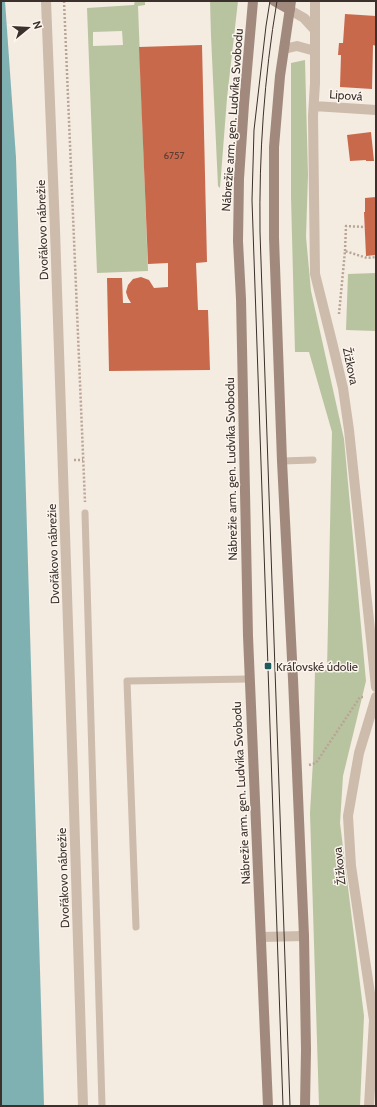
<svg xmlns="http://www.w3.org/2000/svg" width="377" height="1107" font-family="Cabin,sans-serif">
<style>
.green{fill:#b8c4a0;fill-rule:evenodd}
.water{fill:#7fb0b2}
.building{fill:#c8694b}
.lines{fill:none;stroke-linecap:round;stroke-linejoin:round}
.path{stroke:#b9a596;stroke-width:2.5;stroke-dasharray:2 2;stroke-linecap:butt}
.service{stroke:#cdbbac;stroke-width:7}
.pedestrian{stroke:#cdbbac;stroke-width:10}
.minor{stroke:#cdbbac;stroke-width:10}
.secondary{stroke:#a18a7d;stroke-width:10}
.tram{stroke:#3b302b;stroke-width:1}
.poi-dot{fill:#1f5a5e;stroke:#fbf5ee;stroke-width:1.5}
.labels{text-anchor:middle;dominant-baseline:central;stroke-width:3;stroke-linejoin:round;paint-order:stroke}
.number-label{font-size:10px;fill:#5e3e33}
.street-label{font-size:12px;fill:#3b302b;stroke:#fbf5ee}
.poi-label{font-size:12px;fill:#3b302b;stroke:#fbf5ee;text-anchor:start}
</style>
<rect width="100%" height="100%" fill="#f4ebe1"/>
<path class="green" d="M135,1H145V5L138,6L148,271L97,273L87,8L134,5ZM122,31L123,45L93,46V32Z
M210,1H238L227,98L220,188L218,186L211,36Z
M305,60L308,175L306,237L311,291L344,439L366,681L343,776L340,823L364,1016L360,1106H319L310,813L313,761L315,670H327L332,432L309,352H295L291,197V63Z
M376,273V331L346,330L348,274Z"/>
<path class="water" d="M1,1H5L16,158L44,1106H1Z"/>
<path class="building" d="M345,14L376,16V46L373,45L372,89L340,87L341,55H338L339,43H343Z
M202,45L207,262L196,263L198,310H208L210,370L109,371L107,278H122L123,303H131L128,298L126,292L128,285L133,279L141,277L149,280L154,288L168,287V263L148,264L139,47Z
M371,132L374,161H366V160L350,161L347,135Z
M376,197V255L366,256L364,212H365V198Z"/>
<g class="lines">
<path class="path" d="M64,1L85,502
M345,251L346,226L364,227
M339,314L345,251L367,258L376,257
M74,460H83
M309,765L316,763L360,697H363"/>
<path class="service" d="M282,461L313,460
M85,513L102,1106
M136,927L127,681L249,679"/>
<path class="pedestrian" d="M46,1L55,230L73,776L83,1106"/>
<path class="minor" d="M315,1V83L313,116L315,274L332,342L343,388L349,430L376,687
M290,10L304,18L315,30
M284,49L297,46L315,51
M314,106L376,110
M261,937L304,936
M369,1106L374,1020L351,866L348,816L359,753L376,697"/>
<path class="secondary" d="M253,1L244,104L239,179L238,241L241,299L248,636L268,1106
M274,1L290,10
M291,1L280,76L274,147V238L282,461L293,679L304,936L306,1050L305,1106"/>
<path class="tram" d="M270,1L266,26L254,130L252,200L283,1106
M277,1C264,78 259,154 260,232L290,1106"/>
</g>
<rect class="poi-dot" x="264" y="662" width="8" height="8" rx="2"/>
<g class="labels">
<g class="number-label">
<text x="174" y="155">6757</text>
</g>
<g class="street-label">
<text transform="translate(346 95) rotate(4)">Lipová</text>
<text transform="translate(232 120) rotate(-86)">Nábrežie arm. gen. Ludvíka Svobodu</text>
<text transform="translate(42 230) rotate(-92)">Dvořákovo nábrežie</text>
<text transform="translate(351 366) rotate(78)">Žižkova</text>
<text transform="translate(231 469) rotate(-91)">Nábrežie arm. gen. Ludvíka Svobodu</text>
<text transform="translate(53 554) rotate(-92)">Dvořákovo nábrežie</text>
<text transform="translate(241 793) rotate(-93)">Nábrežie arm. gen. Ludvíka Svobodu</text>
<text transform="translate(339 866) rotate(-96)">Žižkova</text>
<text transform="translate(63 878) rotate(-92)">Dvořákovo nábrežie</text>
</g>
<g class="poi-label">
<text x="276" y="666">Kráľovské údolie</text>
</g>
</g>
<rect width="377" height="1107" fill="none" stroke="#3b302b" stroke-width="4"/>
<g transform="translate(28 28) rotate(72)" stroke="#fbf5ee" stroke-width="3" paint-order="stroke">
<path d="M0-3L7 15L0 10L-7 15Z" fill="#3b302b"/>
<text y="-6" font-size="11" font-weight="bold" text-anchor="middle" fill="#3b302b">N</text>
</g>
</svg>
